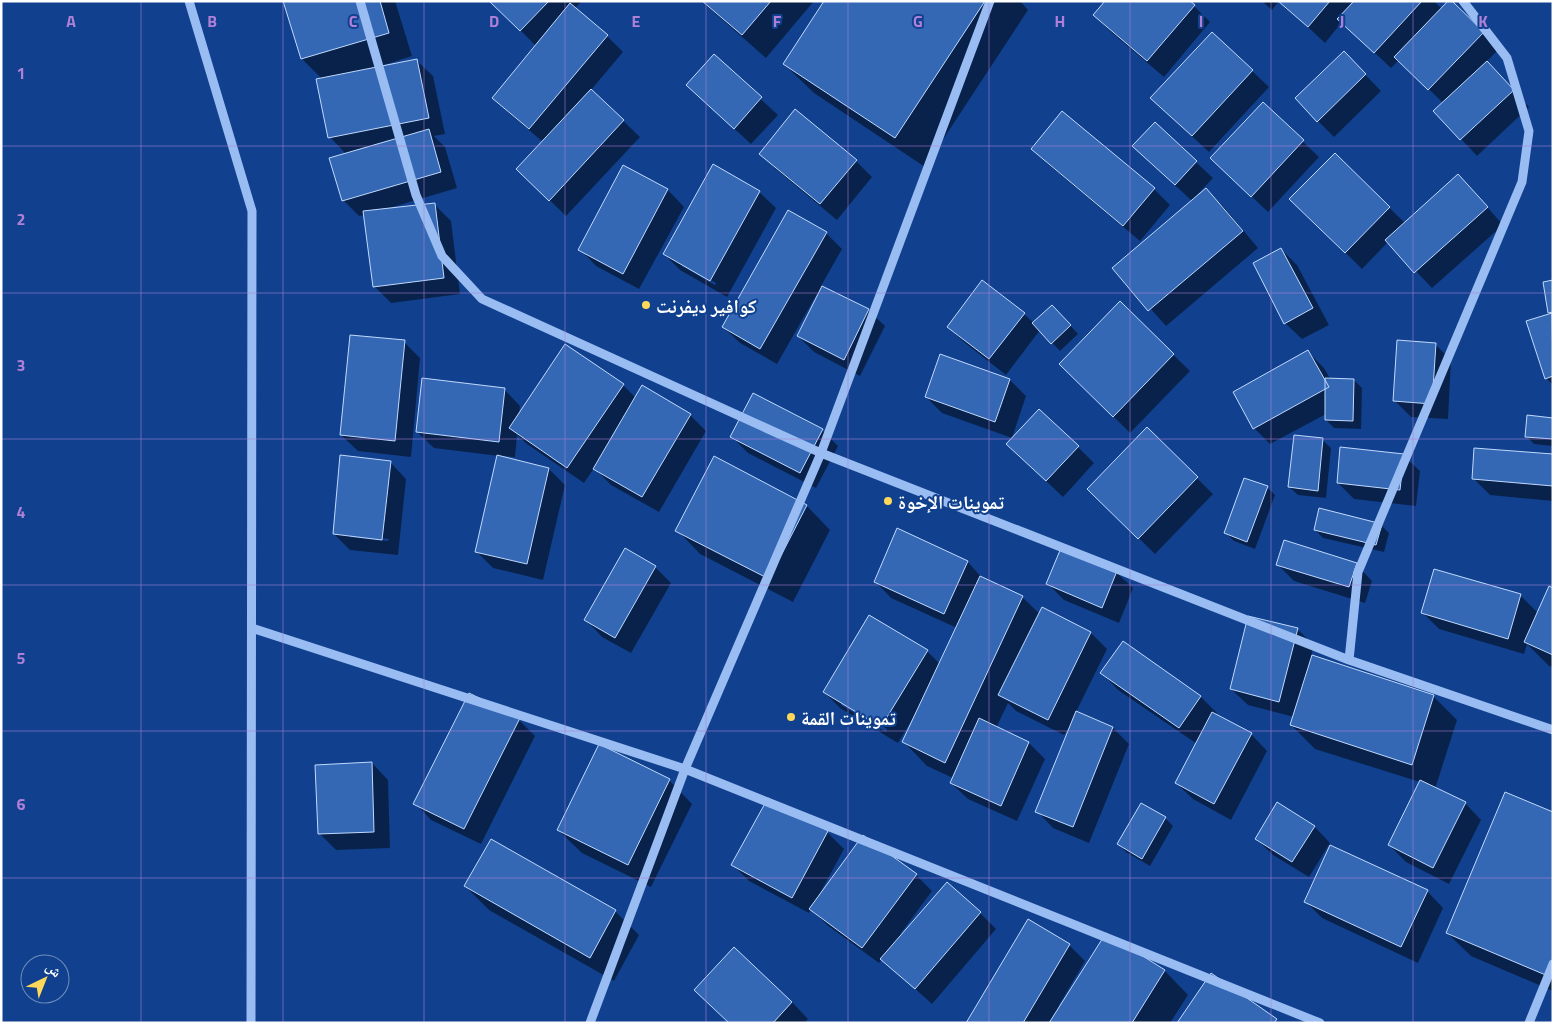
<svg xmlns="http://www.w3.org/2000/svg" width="1554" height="1024" font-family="'Titillium Web','Noto Naskh Arabic',sans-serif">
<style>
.shadow{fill:#0007;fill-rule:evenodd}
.building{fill:#3468b5;stroke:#c1d9fd}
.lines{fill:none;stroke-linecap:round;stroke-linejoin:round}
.minor{stroke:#99bdf2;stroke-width:9}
.grid{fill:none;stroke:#b080d9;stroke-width:1;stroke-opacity:0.55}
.poi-dot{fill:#ffd85a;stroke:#11418e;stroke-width:2}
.labels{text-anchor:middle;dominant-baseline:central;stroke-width:4;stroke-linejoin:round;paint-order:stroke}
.poi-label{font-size:19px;font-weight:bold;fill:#fff;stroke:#11418e;text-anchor:start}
.grid-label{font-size:16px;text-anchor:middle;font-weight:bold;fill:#b080d9;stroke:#11418e;stroke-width:4;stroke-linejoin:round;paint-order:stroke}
</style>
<rect width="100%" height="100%" fill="#11418e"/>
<path class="shadow" d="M284,1H395L412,56L384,65V66L416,60L433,76L445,134L434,136L445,147L457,188L386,209L435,205L451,221L460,294L391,303L374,286L365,215L359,216L343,200L346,154L330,137L322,79L302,59Z
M491,1H582L574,9L607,36L623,52L591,90L640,137L566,216L534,185L543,142L510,114L493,98L536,46Z
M701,1H814L766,58Z
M826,1H1020L1028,10L925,167L814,93L784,64Z
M1262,1H1279L1272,10Z
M1280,1H1434L1442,9L1449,1L1499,49L1486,62L1529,107L1477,156L1435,111L1443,103L1399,60L1391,68L1342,22L1325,43Z
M1194,6L1210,22L1164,77L1111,32L1094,15Z
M1212,33L1269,87L1209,152L1168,114Z
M1344,53L1381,91L1334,137L1318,121Z
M714,56L778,115L751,144L687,85Z
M1263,104L1319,157L1268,212L1228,174Z
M1155,124L1213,178L1196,196L1198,197L1206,190L1223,206L1258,248L1166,326L1114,268L1192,201L1150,162Z
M1032,149L1154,189L1170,205L1140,241L1049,165Z
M761,154L856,161L872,177L837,220L777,170Z
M1335,155L1405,223L1474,192L1503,225L1432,288L1388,242L1362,269L1291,199Z
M624,166L668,190L684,207L639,289L596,266L580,249Z
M759,192L776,208L727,297L680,270L664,254ZM682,264L716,283L715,285L682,266Z
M826,233L842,249L821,286L868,310L885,326L860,376L814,352L798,336L819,295L817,294L777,364L740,343L723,327Z
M1281,249L1297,265L1329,325L1302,339L1285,323Z
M1553,281V385L1546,378L1551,314L1549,312Z
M1120,303L1190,371L1130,433L1061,364Z
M1024,314L1034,323L1060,314L1078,334L1060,351L1040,330L1006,375L965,343L948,327Z
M404,342L420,358L411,457L358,451L341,435Z
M1435,344L1451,360L1448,419L1411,417L1394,400Z
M1308,352L1324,368L1331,380H1354L1362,388L1361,429L1334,428L1326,420V414L1270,444L1254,428Z
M940,355L1010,380L1026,396L1012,438L942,413L926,397Z
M623,385L636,398L690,415L706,431L659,512L611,485L594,468L584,483L527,444L517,435L515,457L502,456L501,458L549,469L565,485L543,580L493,568L476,551L499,456L434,448L417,432L504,389L520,406L519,414Z
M1553,419V446L1534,444L1526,436Z
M1147,429L1213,494L1155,554L1089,489Z
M822,430L838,446L816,488L748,453L732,437Z
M1322,440L1331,448L1326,498L1298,495L1289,487Z
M1078,447L1094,463L1063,497L1024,460Z
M1403,455L1420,471L1416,506L1354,499L1338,483Z
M1553,455V501L1490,495L1474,479Z
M715,458L807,506L830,530L793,602L700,554L677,530Z
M390,462L406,479L398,555L350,550L334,534ZM350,535L389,539L388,541L350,537Z
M1267,487L1275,495L1255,549L1234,541L1226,533Z
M1381,525L1389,533L1384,552L1323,538L1315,530Z
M968,562L983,579L1022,597L1040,614L1042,609L1091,633L1107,649L1076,712L1113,728L1129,744L1089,843L1053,828L1037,811L1071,728L1069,727L1064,735L1016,711L1008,703L996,728L1029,743L1045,759L1017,821L968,799L951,783L953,778L927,766L904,742L915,719L913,718L898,743L840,708L824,692L927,651L940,664L957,628L891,598L875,581ZM841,702L887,729L886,732L841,705Z
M1277,564H1356L1372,581L1365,603L1294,581Z
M655,567L671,583L631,653L602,637L586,620Z
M1116,572L1133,588L1119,623L1064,600L1048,584Z
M1553,589V667L1549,666L1527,644L1524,654L1439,629L1423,613L1520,595L1538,613Z
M1297,629L1314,645L1311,656L1433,696L1457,720L1435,789L1465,803L1481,820L1449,884L1406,862L1389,845L1420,782L1315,749L1291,725L1294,717L1248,705L1231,689Z
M1123,643L1201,697L1217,713L1215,715L1251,734L1267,751L1231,820L1193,799L1176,783L1197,744L1118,690L1102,673Z
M519,720L535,736L481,844L431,820L415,803Z
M372,763L388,780L390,848L336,850L319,833Z
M669,780L692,804L651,887L582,853L558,830Z
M768,800L827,832L844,849L819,895H820L916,875L932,891L901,933L903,935L980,913L996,929L932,1004L882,959L879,963L827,925L811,909L809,913L749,881L733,865Z
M1142,804L1165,818L1173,826L1150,866L1126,852L1118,844Z
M1553,814V991L1471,956L1447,933Z
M1314,826L1330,843L1309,877L1273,855L1256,839Z
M491,840L615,911L639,935L614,981L489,910L465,886Z
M1427,891L1443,908L1418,963L1322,918L1305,901Z
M1107,934L1165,971L1188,995L1170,1023H967L1069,945L1085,961L1059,1005L1061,1006Z
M792,1002L808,1019L804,1023H729Z"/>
<path class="building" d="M283,1H380L389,33L301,59Z
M489,1H549L520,31Z
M702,1H771L742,35Z
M824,1H985L895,138L783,64Z
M1105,1H1190L1195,5L1147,61L1093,15Z
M1278,1H1330L1308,27Z
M1354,1H1422L1374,53L1337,19Z
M1448,1H1452L1484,32L1428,90L1394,57Z
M570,3L608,35L529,129L492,98Z
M1212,32L1253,70L1192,136L1150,98Z
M1344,51L1366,74L1317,122L1295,98Z
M714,54L762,97L734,129L686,85Z
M417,59L429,118L328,138L316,79Z
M1487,61L1514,90L1460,140L1433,111Z
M591,89L624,120L549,201L516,169Z
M1263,102L1304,140L1251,197L1210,158Z
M795,109L857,160L820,204L759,154Z
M1062,111L1155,188L1123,226L1031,149Z
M1155,122L1197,161L1175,185L1132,146Z
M429,129L441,172L342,201L329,158Z
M1335,153L1390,207L1345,253L1289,199Z
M713,164L760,191L710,281L663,254Z
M623,165L668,189L623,274L578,250Z
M1458,174L1488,207L1414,273L1385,240Z
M1206,188L1243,231L1148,311L1112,268Z
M435,203L444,278L373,287L363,211Z
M788,210L827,232L760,349L722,327Z
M1281,248L1313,308L1284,324L1253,263Z
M982,280L1025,313L989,359L947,327Z
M1553,280V312L1548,313L1543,282Z
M822,286L869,309L844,360L797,336Z
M1120,301L1174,354L1113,417L1059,364Z
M1052,305L1071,325L1051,344L1032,323Z
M1552,313L1553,376L1545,379L1526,321Z
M350,335L405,340L395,441L340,435Z
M1397,340L1436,343L1432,404L1393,401Z
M565,344L624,384L567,468L509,428Z
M1308,350L1329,387L1253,429L1233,392Z
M940,354L1010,379L995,422L925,397Z
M422,378L505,388L499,442L416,432Z
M1325,378L1354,379L1353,421L1325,420Z
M642,385L691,414L642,497L593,469Z
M753,393L823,429L800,473L730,437Z
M1039,409L1079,446L1046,481L1006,444Z
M1527,415L1553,418V439L1525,437Z
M1147,427L1198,477L1138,539L1087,489Z
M1294,435L1323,438L1318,491L1288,487Z
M1340,447L1404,454L1400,490L1337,483Z
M1474,448L1553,454V486L1472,479Z
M340,455L391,461L382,540L333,534Z
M497,455L549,468L527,564L475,552Z
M714,456L807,505L769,579L675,531Z
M1244,478L1268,486L1247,542L1224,533Z
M1319,508L1382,524L1376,545L1314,530Z
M897,528L968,561L944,614L874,582Z
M1284,540L1357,563L1349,587L1276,565Z
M625,548L656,566L615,638L584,620Z
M1061,548L1117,571L1102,608L1046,584Z
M1434,569L1521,594L1508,639L1421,613Z
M980,576L1023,596L945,763L902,742Z
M1549,586L1553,588V655L1524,642Z
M1042,607L1091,632L1048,720L998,695Z
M869,615L928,650L881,727L823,692Z
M1248,616L1298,628L1279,702L1230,689Z
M1123,641L1201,696L1179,728L1100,673Z
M1312,655L1434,695L1412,765L1290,725Z
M469,693L520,718L464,829L413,804Z
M1076,711L1113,727L1073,827L1035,812Z
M1212,712L1252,733L1214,804L1175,783Z
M979,718L1029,742L1001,806L950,783Z
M599,744L670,779L628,865L557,830Z
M372,762L374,832L318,834L315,765Z
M1420,780L1466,802L1433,868L1388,845Z
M1505,792L1553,812V964L1548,976L1446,933Z
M768,798L828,831L792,898L731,865Z
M1277,802L1315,826L1292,862L1255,839Z
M1141,803L1166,817L1142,859L1117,844Z
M863,835L917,874L862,948L809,909Z
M491,839L616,910L590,958L464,886Z
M1330,845L1428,890L1401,947L1304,902Z
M947,882L981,912L915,989L880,959Z
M1028,919L1070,944L1023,1023H966Z
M1106,933L1165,970L1132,1023H1049Z
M734,947L792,1002L773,1023H729L694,990Z
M1211,973L1277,1019L1274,1023H1177Z"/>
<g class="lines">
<path class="minor" d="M189,1L252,211L251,1023
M360,1L416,195L442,256L482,299L821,453L1349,660L1553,730
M252,628L685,769L1320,1023
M1349,660L1358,572L1522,182L1529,131L1507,58L1463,1
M590,1023L685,769L821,453L990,1
M1529,1023L1553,964"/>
</g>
<path class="grid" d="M141,1V1023M283,1V1023M424,1V1023M565,1V1023M706,1V1023M848,1V1023M989,1V1023M1130,1V1023M1271,1V1023M1413,1V1023M1,146H1553M1,293H1553M1,439H1553M1,585H1553M1,731H1553M1,878H1553"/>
<g class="poi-dot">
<circle cx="646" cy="305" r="5"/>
<circle cx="888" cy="501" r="5"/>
<circle cx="791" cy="717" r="5"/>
</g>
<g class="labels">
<g class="poi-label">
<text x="656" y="305">كوافير ديفرنت</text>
<text x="898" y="501">تموينات الإخوة</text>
<text x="801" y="717">تموينات القمة</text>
</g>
</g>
<g class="grid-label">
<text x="71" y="27">A</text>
<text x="212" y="27">B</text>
<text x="353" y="27">C</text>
<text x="494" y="27">D</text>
<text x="636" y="27">E</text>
<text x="777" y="27">F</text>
<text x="918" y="27">G</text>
<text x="1060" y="27">H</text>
<text x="1201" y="27">I</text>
<text x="1342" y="27">J</text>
<text x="1483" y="27">K</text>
<text x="21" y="79">1</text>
<text x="21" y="225">2</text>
<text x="21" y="371">3</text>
<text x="21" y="518">4</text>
<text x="21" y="664">5</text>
<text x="21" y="810">6</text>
</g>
<rect width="1554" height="1024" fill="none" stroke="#ffffff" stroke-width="5"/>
<g transform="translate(45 979) rotate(43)"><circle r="24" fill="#11418e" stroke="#708dbb"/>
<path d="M0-4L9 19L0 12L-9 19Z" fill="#ffd85a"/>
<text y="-8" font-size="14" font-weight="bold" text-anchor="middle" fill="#ffffff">ش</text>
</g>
</svg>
